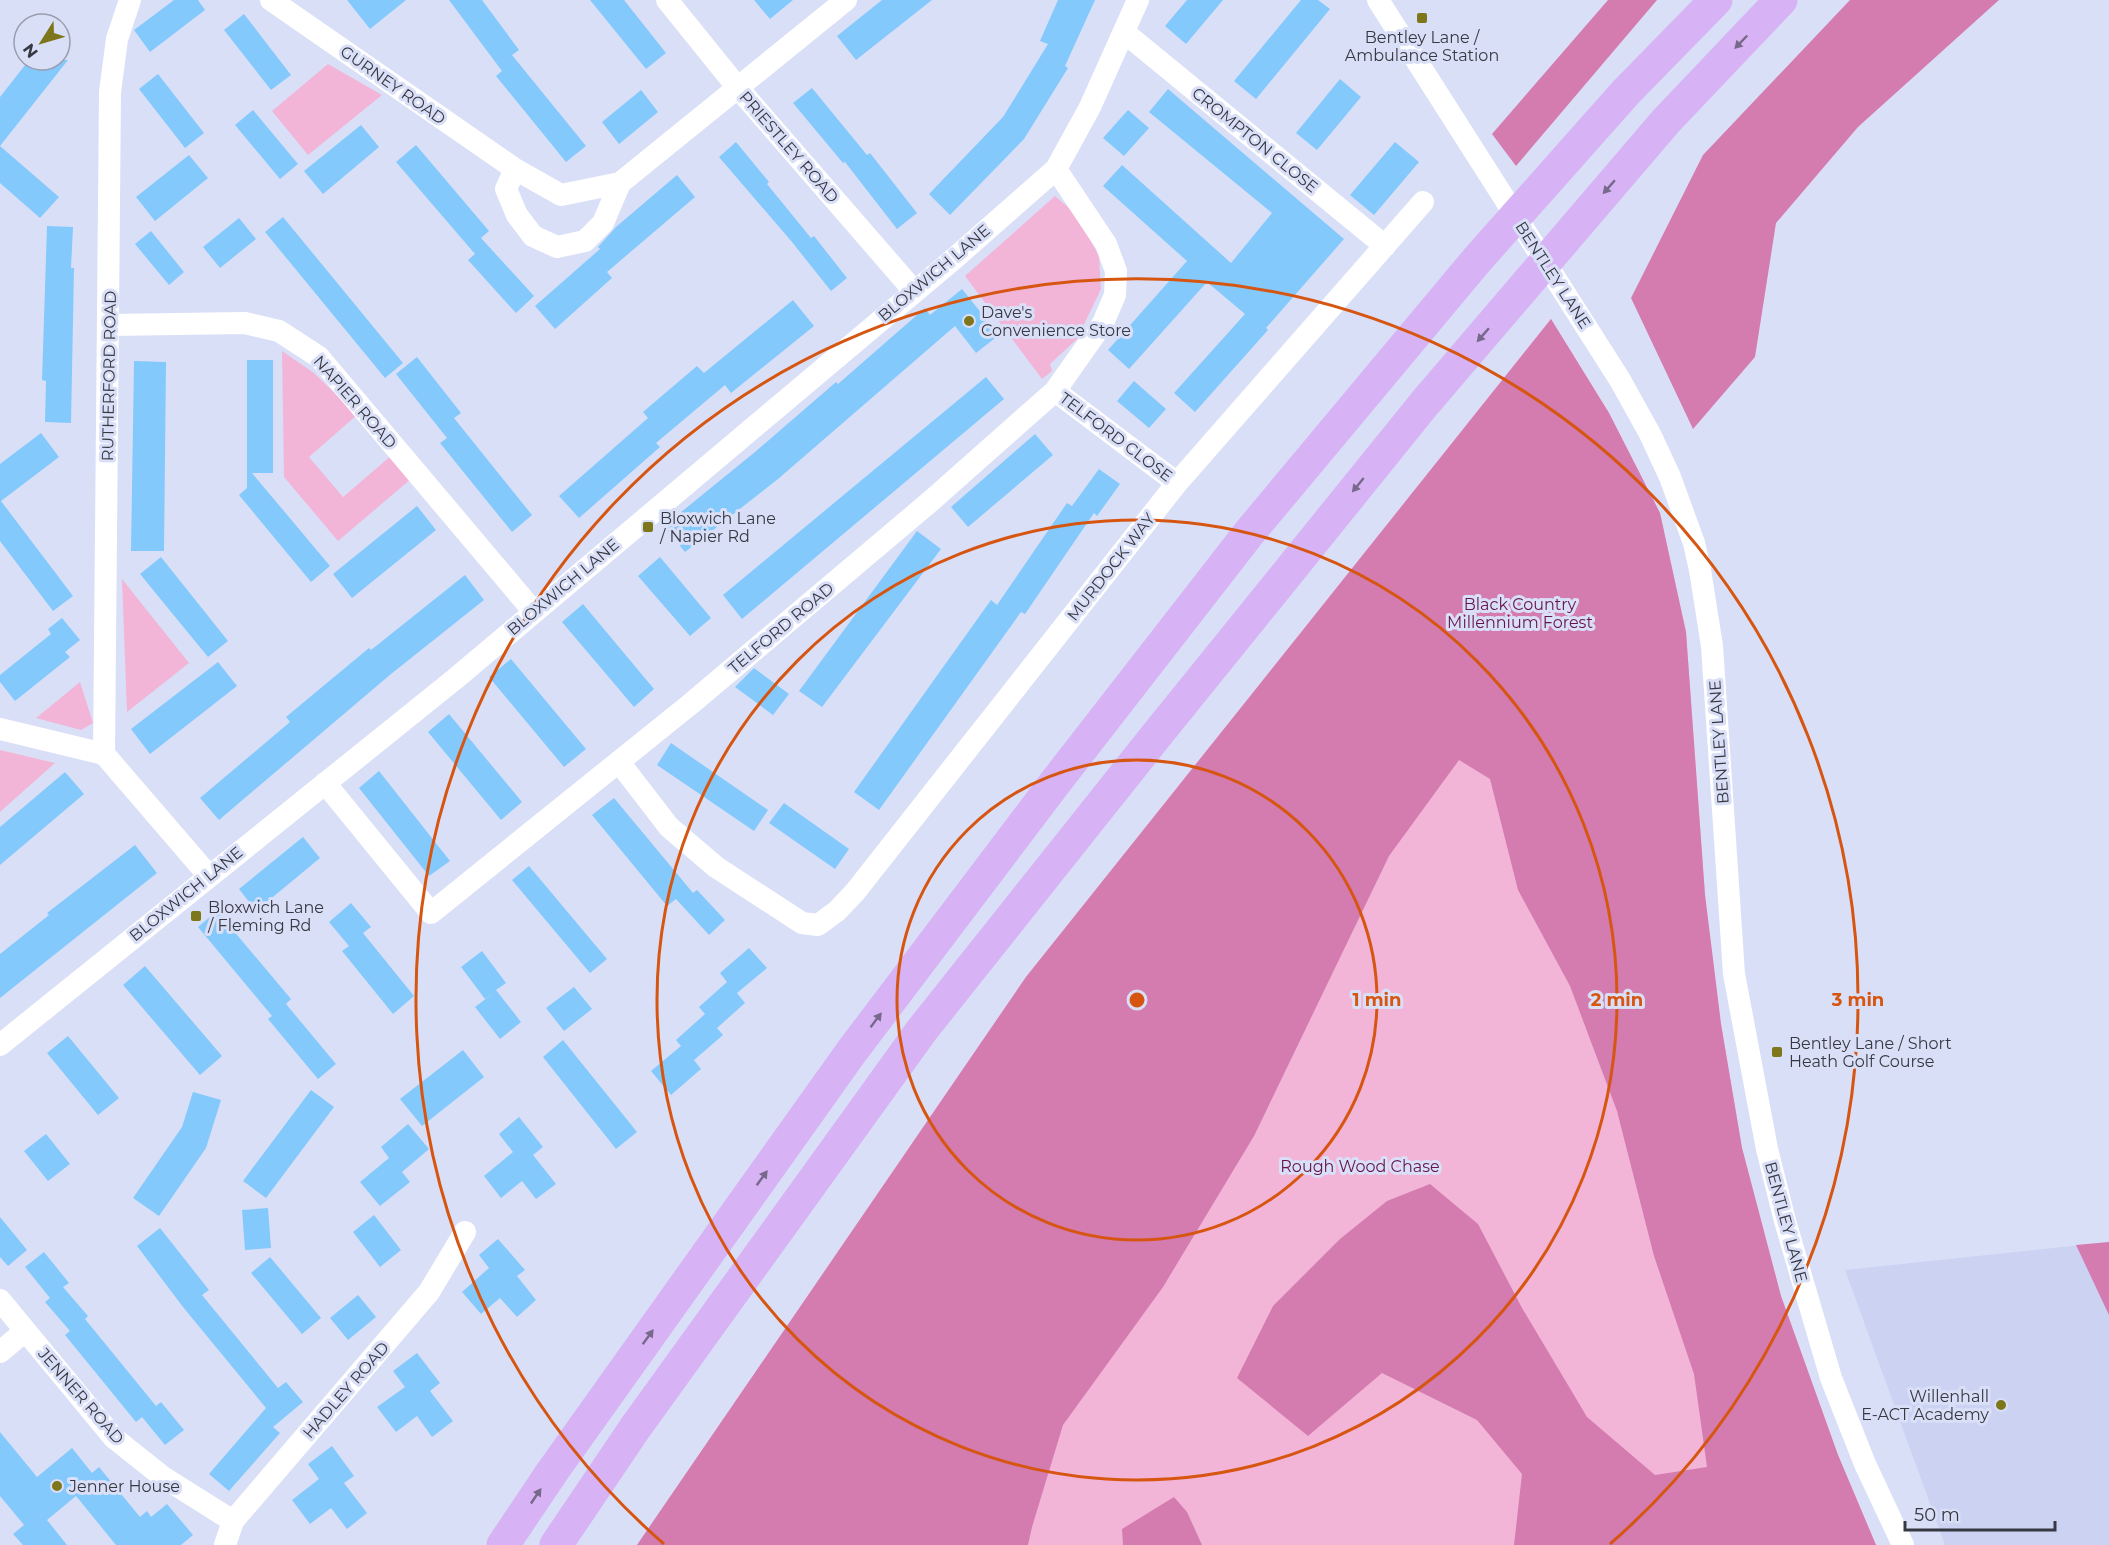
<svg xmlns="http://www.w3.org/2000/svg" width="2109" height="1545" font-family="Montserrat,sans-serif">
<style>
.built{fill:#ccd2f2}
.green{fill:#f2b5d7}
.forest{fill:#d47bb0}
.building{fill:#83c9fc}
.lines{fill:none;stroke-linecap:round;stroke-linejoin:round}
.minor{stroke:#fff;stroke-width:22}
.highway{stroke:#d7b2f4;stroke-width:33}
.oneway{fill:#776989}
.ring{fill:none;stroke:#d65611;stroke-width:3}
.poi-dot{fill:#7d761b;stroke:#dadff8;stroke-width:2}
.labels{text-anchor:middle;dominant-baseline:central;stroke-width:6;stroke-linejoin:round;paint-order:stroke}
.poi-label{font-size:16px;fill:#373942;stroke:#dadff8;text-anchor:start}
.street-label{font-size:16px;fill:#373942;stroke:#dadff8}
.park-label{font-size:16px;fill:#65154b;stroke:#dadff8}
.centre{fill:#d65611;stroke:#dadff8;stroke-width:3}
.ring-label{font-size:18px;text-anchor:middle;font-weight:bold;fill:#d65611;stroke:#dadff8;stroke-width:6;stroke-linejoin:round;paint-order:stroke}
</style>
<rect width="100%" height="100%" fill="#dadff8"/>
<path class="built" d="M2109,1242V1545H1945L1845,1270Z"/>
<path class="green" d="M328,64L382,95L308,155L272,111Z
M1055,196L1076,214L1099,256L1101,289L1077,339L1050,364L1052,371L1042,379L965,276Z
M1551,319L1609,413L1660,513L1686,632L1705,895L1721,1024L1742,1148L1781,1296L1838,1455L1876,1545H637L1026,977Z
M282,351L314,373L357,415L309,457L343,497L392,455L411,479L338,541L284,477Z
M122,579L189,663L127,712Z
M80,682L93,723L81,730L36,718Z
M0,750L55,763L0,812Z"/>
<path class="forest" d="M1608,0H1657L1516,166L1492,134Z
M1850,0H1999L1858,127L1776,223L1755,357L1693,429L1631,298L1703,155Z
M1551,319L1609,413L1660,513L1686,632L1705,895L1721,1024L1742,1148L1781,1296L1838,1455L1876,1545H1514L1522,1474L1477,1420L1382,1373L1308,1436L1237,1378L1273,1306L1340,1239L1387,1201L1430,1184L1478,1224L1522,1308L1587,1417L1655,1475L1707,1467L1694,1374L1654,1256L1617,1111L1570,986L1518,890L1490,779L1459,760L1389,856L1254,1136L1163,1287L1063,1425L1032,1527L1028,1545H637L1026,977Z
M2109,1242V1315L2076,1245Z
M1174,1497L1187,1512L1202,1545H1123L1122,1529Z"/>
<path class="building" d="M174,0H198L205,10L150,52L134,30Z
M347,0H406L370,29Z
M449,0H482L519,50L512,55L586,146L566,162L496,76L502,71Z
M590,0H624L666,53L646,69Z
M754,0H793L770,19Z
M882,0H932L856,60L837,36Z
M1058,0H1095L1065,66L1068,68L1024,139L950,215L929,194L1003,117L1048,44L1040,41Z
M1187,0H1223L1186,44L1165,26Z
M1301,0H1318L1330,9L1256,99L1234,81Z
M244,14L291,75L271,90L224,30Z
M29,60H68L0,146V97Z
M158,74L204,133L185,148L139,89Z
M1340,79L1361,97L1317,150L1296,133Z
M812,88L867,155L870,153L917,213L897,229L845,162L843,163L793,103Z
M1168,89L1344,239L1266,328L1268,330L1195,412L1174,393L1245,314L1207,282L1129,369L1108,350L1187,261L1103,186L1122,165L1231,263L1272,213L1149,112Z
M641,90L658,112L619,144L602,122Z
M253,110L298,164L280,179L235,125Z
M1128,110L1149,128L1124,156L1103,138Z
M361,125L379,147L323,194L304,171Z
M736,142L769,182L767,184L811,238L814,236L847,278L831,291L792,242L719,157Z
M1395,142L1419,162L1374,215L1350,195Z
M416,145L489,231L481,238L534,296L516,313L468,260L475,254L396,162Z
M0,146L59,197L40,218L0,183Z
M189,155L208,178L155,221L136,197Z
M677,175L695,197L607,272L612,278L555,329L535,306L600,249L598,247L616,227Z
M283,217L403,363L385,378L265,232Z
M239,218L256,239L220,268L203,247Z
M47,226L73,227L71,268H74L71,423L45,422L46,381L42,380Z
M151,231L184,272L169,285L135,244Z
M962,289L999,335L976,353L955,326L778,479L685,552L664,526L755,452L836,382L838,384L925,308L930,315Z
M793,300L814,326L731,393L725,385L656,443L660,447L579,518L559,496L648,418L643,412L697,366L704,373Z
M417,357L461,413L454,418L532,515L512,532L440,443L447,438L396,374Z
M247,360H273V473H252L330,566L311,582L239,495L247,488Z
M134,361L166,362L164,551H131Z
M986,377L1004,399L742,619L723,595Z
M1134,381L1166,409L1149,428L1117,401Z
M41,433L59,457L1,501L73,596L53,611L0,541V464Z
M1035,434L1053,455L968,527L951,507Z
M1099,469L1120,484L1097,516L1094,513L1025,614L1021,612L879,810L854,792L991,600L997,605L1067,503L1072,506Z
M417,506L436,530L352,598L333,574Z
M917,531L941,549L822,707L799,691Z
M161,557L228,641L208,657L140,574Z
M660,557L711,618L690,636L638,576Z
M465,575L484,600L391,674L219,820L200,798L290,722L286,717L369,648L371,650Z
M583,604L654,689L634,707L562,622Z
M62,618L80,640L65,652L70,657L15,701L0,682V675L51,634L48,629Z
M511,659L586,749L564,767L489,677Z
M218,662L237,686L150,754L131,729Z
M754,668L789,694L773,715L735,687Z
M449,714L522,802L501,820L428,732Z
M671,743L768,810L754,831L657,765Z
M379,771L450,861L429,876L359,788Z
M65,772L84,794L0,865V827Z
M614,798L693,893L697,890L725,920L709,935L676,899L667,906L592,815Z
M784,803L849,849L835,869L769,823Z
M303,837L320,858L256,911L239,889Z
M135,845L157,873L0,998V954L49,915L47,913Z
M529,866L607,959L590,973L512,880Z
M351,903L371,927L363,933L414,996L393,1014L342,951L349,946L329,922Z
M217,911L291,999L286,1004L336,1064L318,1079L268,1019L272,1016L198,927Z
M749,948L767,968L737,993L745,1003L717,1028L723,1035L694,1060L701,1069L671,1095L651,1071L681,1046L676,1040L705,1014L699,1007L727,982L720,973Z
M482,951L506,983L496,990L521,1022L500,1039L475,1007L496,991L485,999L461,967Z
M145,966L222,1056L200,1075L123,985Z
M574,987L592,1009L564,1031L546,1008Z
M68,1036L119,1098L98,1115L47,1053Z
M563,1040L637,1132L616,1149L543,1057Z
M463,1050L484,1077L422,1126L400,1099Z
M311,1090L334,1107L266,1198L243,1181Z
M193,1092L221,1100L206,1148L159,1216L133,1198L182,1127Z
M519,1117L543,1147L533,1155L556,1184L536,1199L522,1181L501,1198L484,1176L513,1152L499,1134Z
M408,1124L429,1149L402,1172L410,1182L380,1206L360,1182L389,1158L381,1147Z
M46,1134L70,1164L48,1181L24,1151Z
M268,1208L271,1248L245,1250L242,1210Z
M374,1215L401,1250L380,1267L353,1232Z
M0,1217L27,1250L8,1266L0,1257Z
M160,1228L209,1290L202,1295L278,1388L286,1382L303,1402L273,1427L280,1433L229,1491L209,1474L266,1408L183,1307L137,1246Z
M498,1239L525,1270L517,1276L536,1300L517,1317L500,1298L481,1314L462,1292L489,1268L479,1255Z
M44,1252L69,1283L63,1287L88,1316L85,1319L156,1406L161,1402L184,1430L165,1445L142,1417L136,1422L65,1335L70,1331L45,1302L50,1298L25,1267Z
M270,1257L321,1318L302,1334L251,1273Z
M358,1295L376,1317L348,1340L330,1318Z
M417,1353L440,1383L430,1391L453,1421L432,1437L417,1416L396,1432L377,1407L405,1387L393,1371Z
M0,1432L37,1477L72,1448L92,1473L99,1467L140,1517L147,1511L151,1517L167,1504L193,1535L181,1545H116L76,1496L47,1520L67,1545H23L13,1534L24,1525L0,1496Z
M332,1446L354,1476L344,1483L367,1513L347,1529L331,1508L310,1524L292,1500L319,1479L308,1464Z"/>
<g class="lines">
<path class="minor" d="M271,0L515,169L561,195L620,183L846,0
M667,0L738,88L914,291
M1378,0L1620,380L1650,434L1670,477L1694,543L1700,570L1712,646L1734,974L1767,1149L1785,1221L1831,1378L1865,1464L1903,1545
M1125,33L1385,246
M515,169L506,189L517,215L533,236L557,247L585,241L603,223L620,183
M109,325L245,323L279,331L319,357L534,612
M1055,391L1177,483
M0,729L104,754L209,876
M104,754L110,92L117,39L130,0
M619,762L669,827L716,867L802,923L818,925L837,911L855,892L1177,483L1423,202
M325,783L431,913L693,702L932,500L1055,391L1103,323L1115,295L1116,271L1106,244L1056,169
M0,1045L455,679L956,257L1056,169L1090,107L1138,0
M0,1300L114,1438L163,1477L233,1521
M0,1352L25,1331
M225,1545L233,1521L429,1292L465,1232"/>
<path class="highway" d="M503,1545L552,1472L852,1051L1054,784L1249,533L1476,261L1626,92L1716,0
M556,1545L635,1428L922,1030L1155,737L1424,404L1666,121L1781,0"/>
</g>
<defs><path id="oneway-solid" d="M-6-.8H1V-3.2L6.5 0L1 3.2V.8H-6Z" transform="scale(1.5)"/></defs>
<g class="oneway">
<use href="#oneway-solid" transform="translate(1741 42) rotate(134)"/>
<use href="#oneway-solid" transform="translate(1609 187) rotate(131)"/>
<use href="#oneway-solid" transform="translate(1483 335) rotate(131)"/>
<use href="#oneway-solid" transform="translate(1358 485) rotate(129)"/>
<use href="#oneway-solid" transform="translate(876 1020) rotate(-53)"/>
<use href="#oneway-solid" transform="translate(762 1178) rotate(-54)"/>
<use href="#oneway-solid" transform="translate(648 1337) rotate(-54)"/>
<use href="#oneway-solid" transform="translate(536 1496) rotate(-56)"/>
</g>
<g class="ring">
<circle cx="1137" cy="1000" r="240"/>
<circle cx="1137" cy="1000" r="480"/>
<path d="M664 1544A721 721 0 1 1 1610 1544"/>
</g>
<g class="poi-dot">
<rect x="1416" y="12" width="12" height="12" rx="3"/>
<circle cx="969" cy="321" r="6"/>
<rect x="642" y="521" width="12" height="12" rx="3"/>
<rect x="190" y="910" width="12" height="12" rx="3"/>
<rect x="1771" y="1046" width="12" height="12" rx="3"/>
<circle cx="2001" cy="1405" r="6"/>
<circle cx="57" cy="1486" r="6"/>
</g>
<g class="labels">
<g class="poi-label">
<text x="1422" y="37" text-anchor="middle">Bentley Lane /<tspan x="1422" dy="18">Ambulance Station</tspan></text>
<text x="981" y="312">Dave's<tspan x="981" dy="18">Convenience Store</tspan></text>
<text x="660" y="518">Bloxwich Lane<tspan x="660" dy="18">/ Napier Rd</tspan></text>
<text x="208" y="907">Bloxwich Lane<tspan x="208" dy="18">/ Fleming Rd</tspan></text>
<text x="1789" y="1043">Bentley Lane / Short<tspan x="1789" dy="18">Heath Golf Course</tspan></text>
<text x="1989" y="1396" text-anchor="end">Willenhall<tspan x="1989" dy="18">E-ACT Academy</tspan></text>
<text x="69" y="1486">Jenner House</text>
</g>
<g class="street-label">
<text transform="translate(393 85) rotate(35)">GURNEY ROAD</text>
<text transform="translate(1255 140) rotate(39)">CROMPTON CLOSE</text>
<text transform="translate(789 147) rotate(49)">PRIESTLEY ROAD</text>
<text transform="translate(934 273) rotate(-40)">BLOXWICH LANE</text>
<text transform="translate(1553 275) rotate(57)">BENTLEY LANE</text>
<text transform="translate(109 376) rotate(-89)">RUTHERFORD ROAD</text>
<text transform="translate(355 402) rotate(49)">NAPIER ROAD</text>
<text transform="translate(1116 437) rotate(37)">TELFORD CLOSE</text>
<text transform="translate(1111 567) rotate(-52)">MURDOCK WAY</text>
<text transform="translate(563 587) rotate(-40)">BLOXWICH LANE</text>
<text transform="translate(781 628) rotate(-40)">TELFORD ROAD</text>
<text transform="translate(1719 742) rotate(-94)">BENTLEY LANE</text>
<text transform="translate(186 894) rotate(-39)">BLOXWICH LANE</text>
<text transform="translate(1786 1222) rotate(75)">BENTLEY LANE</text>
<text transform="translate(346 1390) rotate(-49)">HADLEY ROAD</text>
<text transform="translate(81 1396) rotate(49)">JENNER ROAD</text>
</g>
<g class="park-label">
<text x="1520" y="604">Black Country<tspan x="1520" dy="18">Millennium Forest</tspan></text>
<text x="1360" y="1166">Rough Wood Chase</text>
</g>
</g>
<circle cx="1137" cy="1000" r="9" class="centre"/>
<g class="ring-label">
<text x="1377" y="1006">1 min</text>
<text x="1617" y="1006">2 min</text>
<text x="1858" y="1006">3 min</text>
</g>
<g transform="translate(42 42) rotate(233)"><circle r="28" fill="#dadff8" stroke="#999daf" stroke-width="1.5"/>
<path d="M0-4.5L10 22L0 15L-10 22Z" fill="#7d761b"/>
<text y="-9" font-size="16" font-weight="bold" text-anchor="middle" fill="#373942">N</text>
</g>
<path d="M1905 1521v9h150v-9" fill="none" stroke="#373942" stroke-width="3"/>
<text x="1914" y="1521" font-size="18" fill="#373942" stroke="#dadff8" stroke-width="4.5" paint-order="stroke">50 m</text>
</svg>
